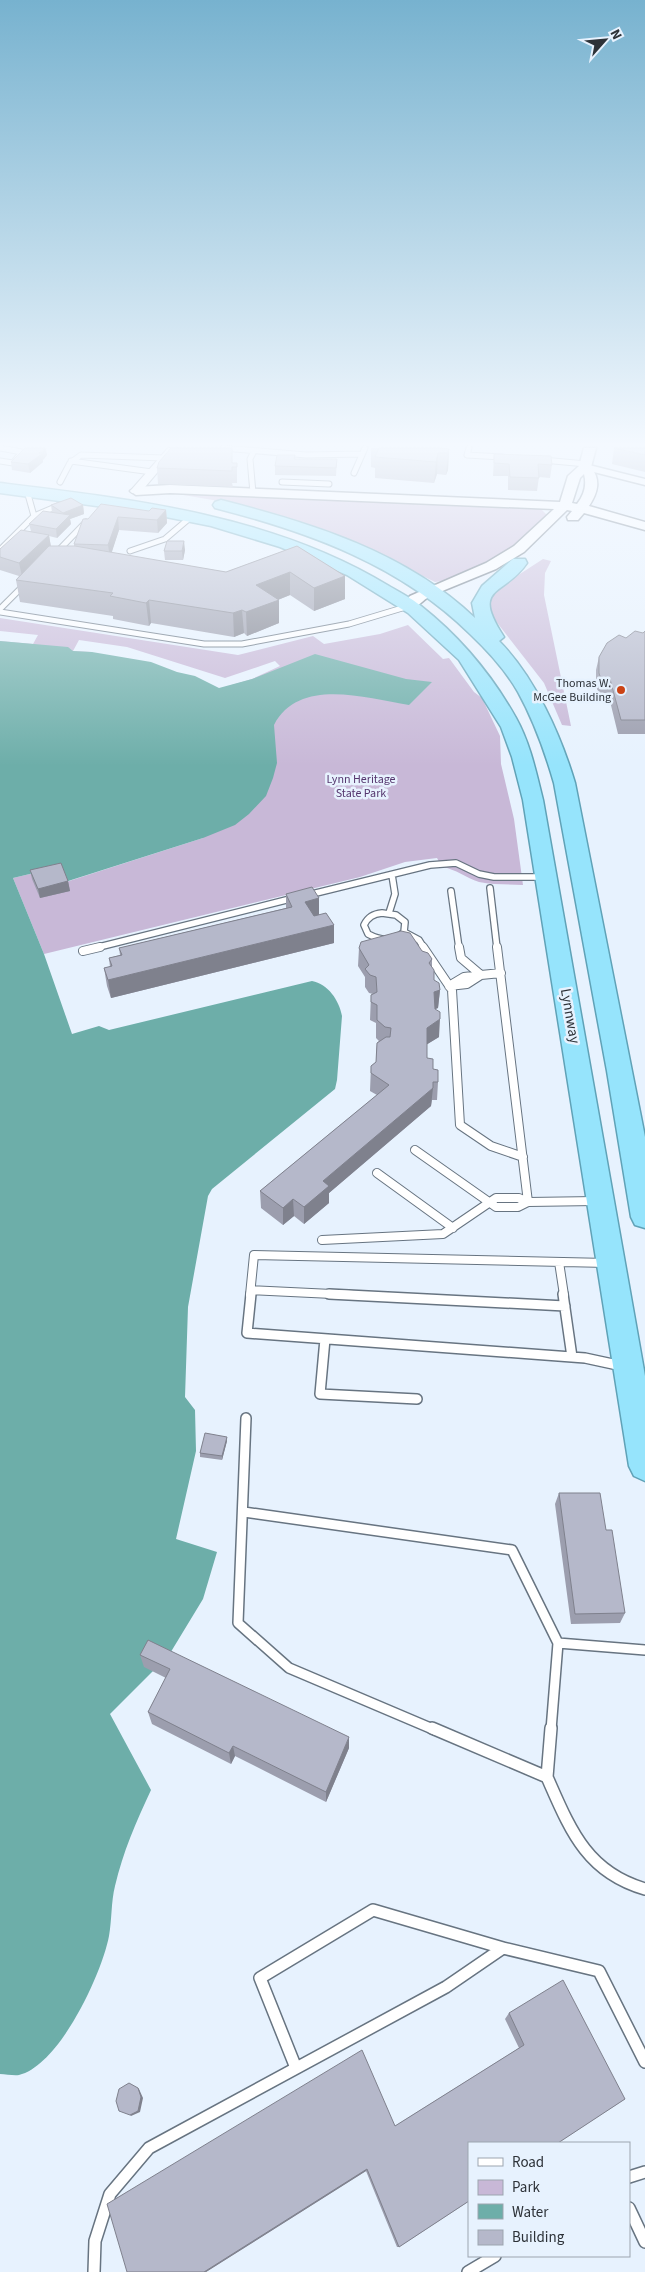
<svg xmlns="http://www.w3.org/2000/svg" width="645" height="2272" font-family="'Source Sans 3',sans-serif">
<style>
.green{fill:#c8b8d7}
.water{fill:#6daea9}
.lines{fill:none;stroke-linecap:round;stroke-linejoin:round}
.service-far4-casing{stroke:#677481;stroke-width:7}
.service-far3-casing{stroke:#677481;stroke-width:8}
.service-far2-casing{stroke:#677481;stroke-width:10}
.service-far1-casing{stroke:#677481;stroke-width:12}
.service-casing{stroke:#677481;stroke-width:14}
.minor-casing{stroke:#677481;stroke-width:3}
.tertiary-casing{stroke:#677481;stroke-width:2}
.secondary-casing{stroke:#677481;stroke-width:3}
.trunk-casing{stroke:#60a2b7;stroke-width:3}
.service-far4{stroke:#fff;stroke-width:5}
.service-far3{stroke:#fff;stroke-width:5.5}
.service-far2{stroke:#fff;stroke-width:8}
.service-far1{stroke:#fff;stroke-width:9}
.service{stroke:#fff;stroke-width:11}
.minor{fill:#fff;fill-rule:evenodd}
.tertiary{fill:#fff;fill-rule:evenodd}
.secondary{fill:#fff;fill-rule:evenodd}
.trunk{fill:#96e4fc;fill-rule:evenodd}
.wall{fill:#9c9eae}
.shaded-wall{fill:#7f818d}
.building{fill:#b5b8ca;stroke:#7f818d}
.poi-dot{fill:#cb4315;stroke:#e7f2fe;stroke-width:2}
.labels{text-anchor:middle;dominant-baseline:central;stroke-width:5;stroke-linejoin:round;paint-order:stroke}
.far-poi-label{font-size:12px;fill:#2d3238;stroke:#e7f2fe;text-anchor:end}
.far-park-label{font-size:12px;fill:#55366e;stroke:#e7f2fe}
.street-label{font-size:15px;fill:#2d3238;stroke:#e7f2fe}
</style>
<rect width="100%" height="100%" fill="#e7f2fe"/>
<path class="green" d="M172,493L531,507L542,510L547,515C529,540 466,579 435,582L356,543L304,523L230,503Z
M543,559L551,561L545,573L544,595L571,726L562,725L544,683L488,611L491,594L494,591Z
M0,618L238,655L313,636L324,644L380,634L408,625L443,659L449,658L474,692L482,698L500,736L501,764L514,819L523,885C509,884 493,885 479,882C466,878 456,869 442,867L437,858L405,862L360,877L44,954L13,878L59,867L66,882L203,838L222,688L252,679L280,666L275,661L225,678L127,647L79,640L73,651L91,652L87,659L0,723V641L33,644L38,635L0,631Z"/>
<path class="water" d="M0,641L68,647L73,651L92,652L151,662L177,672L195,676L219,688L252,679L315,654L406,679L432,682L409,705C365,698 299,677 274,725L277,763L273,778L266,796L249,814L235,825L203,838L65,882L59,867L13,878L44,954L72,1034L99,1026L109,1030L312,981C328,984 339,1000 342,1016L337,1080L335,1089L212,1189L208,1196L188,1307L185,1397L195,1410L196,1451L176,1539L217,1552L203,1599L169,1655L110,1714L151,1790C136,1822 123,1852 115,1886C111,1902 112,1919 109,1936C102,1973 60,2065 19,2075C14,2076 6,2074 0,2074Z"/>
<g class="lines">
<g class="service-far4-casing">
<path id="service-far4" d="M0,448L22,452L13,463L0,461
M223,448L306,455L361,454
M469,448L467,455L502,457
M543,460L586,464
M71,461L152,472
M354,473L365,448
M60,482L70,463L81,455L164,458
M282,482L329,484
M27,491L34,516
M253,493L250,459L254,451
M0,550L34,516L60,505
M130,551L165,539L192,516
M56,553L86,522
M0,609L25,584
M0,612L204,644H242L349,624L409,606"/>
</g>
<g class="service-far3-casing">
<path id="service-far3" d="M490,888L497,948
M451,891L459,948
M308,895L430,865L456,863L479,874L494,877H545
M382,913L396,915L405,922L404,932C393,942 381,941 368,934L364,925C368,917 373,914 382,913Z
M389,913L395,894L392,875
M404,932L419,940L424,948
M95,948L294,898"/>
</g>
<g class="service-far2-casing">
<path id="service-far2" d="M423,947L452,990L460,1125L491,1146L523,1157
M459,947L461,958L481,975L501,973
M497,947L528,1202L596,1201
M83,951L100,947
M449,986L467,984L481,975
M449,986L464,977L481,975
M415,1150L496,1207H518L528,1202
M377,1173L453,1228
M322,1240L443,1234L496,1198H519L528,1202
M559,1262L564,1295
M251,1290L353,1295
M250,1295L254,1255L607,1263"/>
</g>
<g class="service-far1-casing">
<path id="service-far1" d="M251,1294L247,1333L585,1358L622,1366
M329,1294L565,1306
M563,1294L572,1357
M325,1339L320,1394L417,1399
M246,1418L238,1623L289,1668L435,1730
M244,1512L512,1550L558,1643
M551,1730L558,1643L645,1650"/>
</g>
<g class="service-casing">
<path id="service" d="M432,1728L547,1777L551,1728
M547,1777C570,1829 586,1872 645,1889
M296,2068L260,1978L373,1910L503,1948
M629,2177L645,2172
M629,2208L645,2242
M94,2272L95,2241L110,2194L149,2148L446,1987L503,1948L599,1971L645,2062
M468,2272L495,2256"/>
</g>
<g class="minor-casing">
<path id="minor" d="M585,464L645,479V485L582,469L581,467Z"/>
</g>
<g class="tertiary-casing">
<path id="tertiary" d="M168,448H178L140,493H132L130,491L132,489Z"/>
</g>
<g class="secondary-casing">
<path id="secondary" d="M584,448H596L591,467C601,480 598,492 589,506L645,522V530L584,513L578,520H568L567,517L572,511L567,510L524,552L496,569L430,596C423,600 417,608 409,610L402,606L410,596L486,563L514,546L554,509L170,493L136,495L130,491L136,487L170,485L560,502L568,476L579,466ZM584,474C587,485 584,495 577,504L572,503L580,478Z"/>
</g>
<g class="trunk-casing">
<path id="trunk" d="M0,483C132,499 273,515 389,586C399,592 411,598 421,606C459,636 492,675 516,718C530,743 536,772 543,800L645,1376V1481L634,1476L629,1466L523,800L512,757L501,727L459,660L408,613L347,575L280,547L211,526L141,512L0,493Z
M221,500C311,523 406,552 475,618L472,603L482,586L513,559H525L527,563C504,597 470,585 504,637L499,641C535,677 561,736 575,783L645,1137V1228L635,1225L631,1217L607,1071L554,783C545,752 534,721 518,692C506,671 488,651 470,634C400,565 309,532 215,508L213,505L215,502Z"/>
</g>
<use href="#service-far4" class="service-far4"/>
<use href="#service-far3" class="service-far3"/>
<use href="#service-far2" class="service-far2"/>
<use href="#service-far1" class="service-far1"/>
<use href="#service" class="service"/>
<use href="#minor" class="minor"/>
<use href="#tertiary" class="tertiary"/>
<use href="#secondary" class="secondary"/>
<use href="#trunk" class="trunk"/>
</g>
<path class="wall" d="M371,448H446V449H449L448,470L446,475L437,474L434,483L375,478V468L371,467Z
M614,448H645V472L612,464Z
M494,454L552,465L550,478L539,477L537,491L508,490V476H493Z
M47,455L43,460V462L30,473L12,470L11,462Z
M295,459H337L336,476L275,475V466Z
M237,463V483H232L233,487L158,484L157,468Z
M51,505H83L84,514L70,519L71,524L57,538L49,536L51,546H74V544L88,519L149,511L166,510L167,523L158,533L119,530L111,553L226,572L297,546L345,576V599L314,611L290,595L278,600L279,623L247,636L244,633L234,637L151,623L149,626L113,619V616L20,602L16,580L19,576L0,570V549L31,531L29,524L52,512Z
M185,550L183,560H165L164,551Z
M645,631V734H618L608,693H599L596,687V670L599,657L626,638L643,633Z
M30,870L68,881L70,891L40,898L32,879Z
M286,894L319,898V915L334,925V943L111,998L107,986L104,968L110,967L109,958L120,955L119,948L286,908Z
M359,948L422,951L432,959V967L434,980L440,990L438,1008L435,1009L439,1037L427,1044V1058L438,1082L437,1100H432L431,1106L329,1193V1203L304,1224L294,1216L283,1225L261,1208L260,1191L377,1095L370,1091L371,1066L376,1062L377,1043L379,1041L376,1038V1023L370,1020L371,995L373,994L369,993L365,987V977L358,966Z
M227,1441L222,1460L200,1457V1453Z
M559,1493L625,1613L620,1623L571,1624L555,1504Z
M140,1655L349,1748L326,1802L235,1756L231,1764L152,1724L148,1712L166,1678L144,1667Z
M509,2013L625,2099L399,2247H397L366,2171L206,2272H127L395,2126L519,2048L505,2019Z"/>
<path class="shaded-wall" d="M45,448H46L47,455L43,460V462L30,473L28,464Z
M449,449L448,470L446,475L448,453Z
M438,453L437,474L434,483L436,462Z
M83,505L84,514L70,519L71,524L57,538L56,529L64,521L63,513Z
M166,510L167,523L158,533L157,520Z
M118,517L119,530L110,558L108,545Z
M49,535L51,548L22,576L19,563Z
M184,541L185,550L183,560L182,551Z
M290,572V595L257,608L256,585Z
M345,576V599L314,611V588Z
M149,600L151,623L149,626L146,603Z
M279,600V623L247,636L246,612Z
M242,610L244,633L234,637L233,613Z
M68,881L70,891L40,898L38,889Z
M319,898V916L305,920V902Z
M334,925V943L111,998L108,980Z
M440,990L438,1008L433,1010L434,992Z
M440,1019L439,1037L426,1045L427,1028Z
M433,1088L431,1106L329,1193V1203L304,1224V1207L323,1181Z
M293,1199L294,1216L283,1225V1208Z
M227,1437V1441L222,1460V1456Z
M349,1737V1748L326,1802V1792Z
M233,1746L235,1756L231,1764L229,1753Z
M138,2088L139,2089L143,2098L140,2112L131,2116L130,2115Z
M367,2169L366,2171L206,2272H204Z"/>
<path class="building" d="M25,448H45L39,453L42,454L28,464L11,462Z
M171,448H232V463H237V467H232V471L157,468L159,462Z
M379,448H441L449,449L448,453H438L436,462L375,457Z
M614,448H645V455Z
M494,454L551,456L552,465L538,464L539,478L510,477L509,464L494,463Z
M277,455H295L294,459H337L336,468L275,466Z
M71,498L83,505L63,513L51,505Z
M101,504L149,511L152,508L166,510L157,520L118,517L108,545L74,544L83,519H88Z
M43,511L70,515L56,529L29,524Z
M21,530L49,535L19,563L0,557V549Z
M167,541H184L182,551H164Z
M49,546H75L226,572L297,546L345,576L314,588L290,572L256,585L279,600L246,612L242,610L233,613L149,600L146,603L110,596L113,593L16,580Z
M635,631L643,633L645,631V720H621L610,679H601L599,673V657L607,643L619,635L626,638Z
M61,863L68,881L38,889L30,870Z
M312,887L319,898L305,902L314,916L326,913L334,925L108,980L104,968L112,966L109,958L122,955L119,948L292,907L286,894Z
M401,931L410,933L422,951L428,953L432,959L429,963L434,970V980L439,983L440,990L434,992L435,1009L440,1012V1019L427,1028V1058L433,1059V1069L438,1070V1082H433V1088L323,1181L329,1186L304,1207L293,1199L283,1208L260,1191L389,1085L371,1073V1066L376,1062L377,1043L386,1037H390L391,1028L385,1027L377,1020V1005L371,1002V995L377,992L376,977L370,975L365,969L369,965L359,948L361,942Z
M205,1433L227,1437L222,1456L200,1453Z
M559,1493H600L606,1530H612L625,1613L575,1614Z
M148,1640L349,1737L326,1792L233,1746L229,1753L148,1712L170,1669L140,1655Z
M563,1980L625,2099L558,2143H469V2201L399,2247L367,2169L204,2272H127L107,2204L362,2050L395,2126L524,2045L509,2013Z
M129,2083L138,2088L141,2097L138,2111L130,2115L119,2111L116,2101L119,2089Z"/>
<linearGradient id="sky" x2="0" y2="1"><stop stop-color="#77b2cf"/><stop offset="0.58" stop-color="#f4f9ff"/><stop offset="1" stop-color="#f4f9ff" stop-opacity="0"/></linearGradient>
<rect width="645" height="766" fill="url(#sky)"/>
<circle class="poi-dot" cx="621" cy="690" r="5"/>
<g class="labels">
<g class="far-poi-label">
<text x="611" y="683">Thomas W.<tspan x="611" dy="14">McGee Building</tspan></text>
</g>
<g class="far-park-label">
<text x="361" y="779">Lynn Heritage<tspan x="361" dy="14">State Park</tspan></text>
</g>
<g class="street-label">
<text transform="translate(570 1016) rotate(80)">Lynnway</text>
</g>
</g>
<rect x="468" y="2142" width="162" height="115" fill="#e7f2fe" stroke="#9da5af"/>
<rect x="478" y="2158" width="25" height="8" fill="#ffffff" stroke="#9da5af"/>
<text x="512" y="2167" font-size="15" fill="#2d3238">Road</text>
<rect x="478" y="2180" width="25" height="15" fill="#c8b8d7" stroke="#9da5af"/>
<text x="512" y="2192" font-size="15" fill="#2d3238">Park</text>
<rect x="478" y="2204" width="25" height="15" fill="#6daea9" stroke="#9da5af"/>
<text x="512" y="2217" font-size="15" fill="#2d3238">Water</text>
<rect x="478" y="2230" width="25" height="15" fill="#b5b8ca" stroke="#9da5af"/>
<text x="512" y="2242" font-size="15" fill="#2d3238">Building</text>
<g transform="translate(605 40) rotate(63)" stroke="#e7f2fe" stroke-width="4" paint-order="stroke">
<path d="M0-4L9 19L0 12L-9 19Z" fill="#2d3238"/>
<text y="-8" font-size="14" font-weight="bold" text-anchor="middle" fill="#2d3238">N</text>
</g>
</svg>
